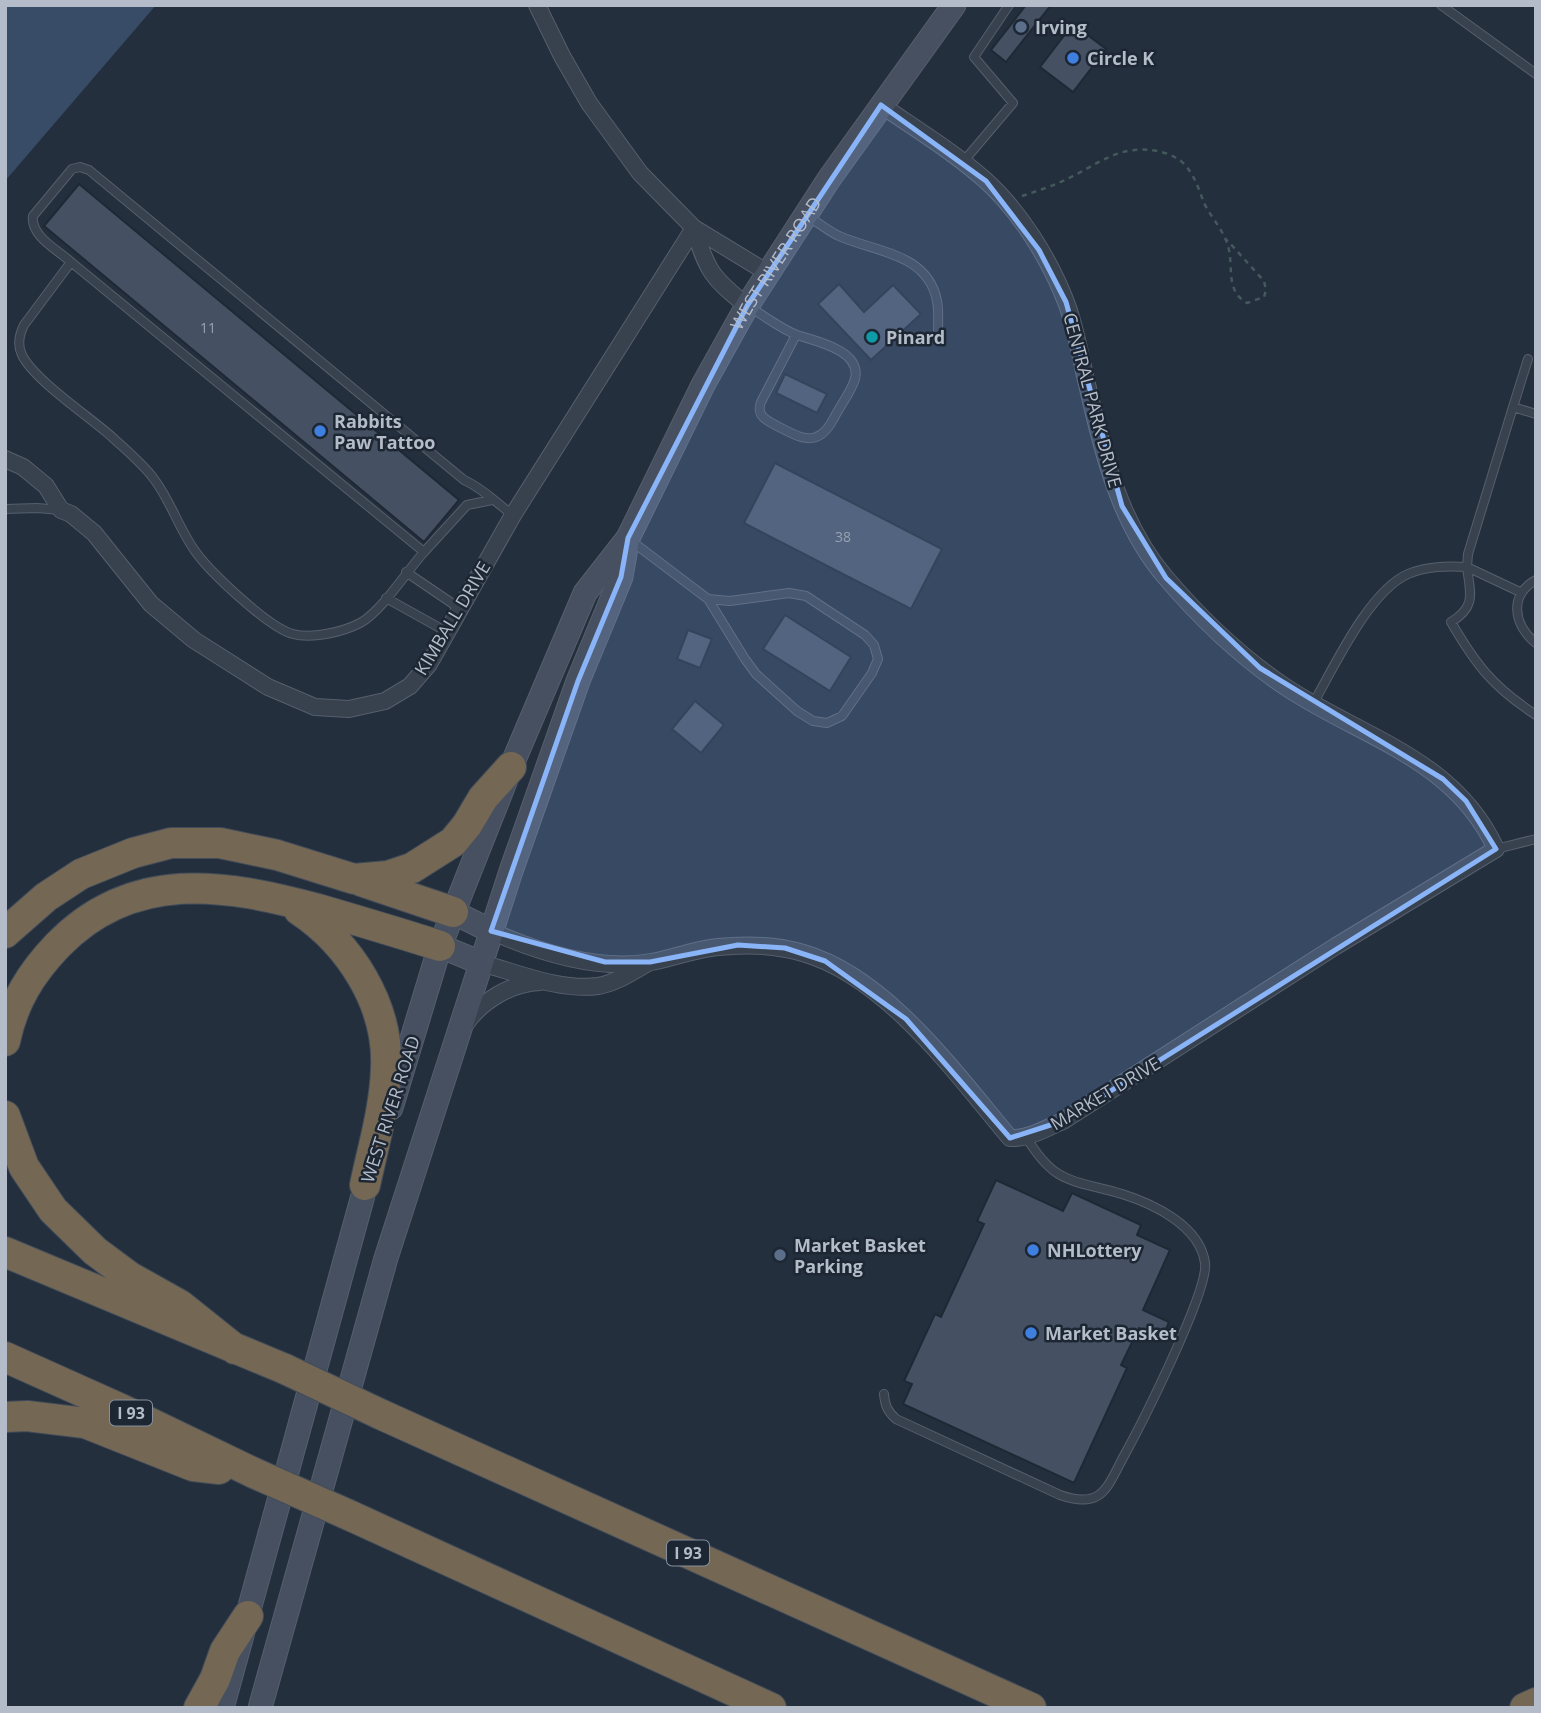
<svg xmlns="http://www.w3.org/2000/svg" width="1541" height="1713" font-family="'Open Sans',sans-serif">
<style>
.water{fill:#394c67}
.building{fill:#455162;stroke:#1f2835;stroke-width:2}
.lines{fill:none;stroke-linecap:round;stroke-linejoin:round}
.lane-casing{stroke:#565f6c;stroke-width:10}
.street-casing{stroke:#565f6c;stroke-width:18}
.secondary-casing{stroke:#565f6c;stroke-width:25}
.highway-casing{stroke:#434c59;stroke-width:32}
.path{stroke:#44595c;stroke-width:2.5;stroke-dasharray:5 5;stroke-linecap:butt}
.lane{stroke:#38414e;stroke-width:8}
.street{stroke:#38414e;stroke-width:16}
.secondary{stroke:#465061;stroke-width:23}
.highway{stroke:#746855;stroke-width:30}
.highway-bridge-casing{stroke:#434c59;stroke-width:32;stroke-linecap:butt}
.highway-bridge{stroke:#746855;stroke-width:30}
.marked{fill:#8ab4f8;fill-opacity:0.2;stroke:#8ab4f8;stroke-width:5;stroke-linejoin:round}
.service-dot{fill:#5c6f8a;stroke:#1d2633;stroke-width:2.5}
.shop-dot{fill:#3f7fe0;stroke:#1d2633;stroke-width:2.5}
.culture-dot{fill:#0f9aa8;stroke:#1d2633;stroke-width:2.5}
.labels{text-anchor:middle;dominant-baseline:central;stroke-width:5;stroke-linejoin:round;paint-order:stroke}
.number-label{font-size:14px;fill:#98a1af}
.shield{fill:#1d2633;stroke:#878f9c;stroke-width:2}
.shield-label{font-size:16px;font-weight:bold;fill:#b4bcc9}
.poi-label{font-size:18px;font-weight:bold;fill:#b4bcc9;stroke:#1d2633;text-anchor:start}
.street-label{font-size:18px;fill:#b4bcc9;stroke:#1d2633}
</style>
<rect width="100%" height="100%" fill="#242f3e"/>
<path class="water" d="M5,5H156L5,181Z"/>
<path class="building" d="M1026,5H1051L1006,62L991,50Z
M1073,24L1106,49L1073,92L1040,67Z
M79,184L459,500L424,542L44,226Z
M839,284L864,312L893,285L921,314L871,360L818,304Z
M785,374L827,394L817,413L776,393Z
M775,463L942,549L911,609L744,523Z
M785,615L851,657L830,691L763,649Z
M688,630L712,639L700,668L677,659Z
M695,701L724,725L701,753L672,729Z
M996,1180L1063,1211L1072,1193L1141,1225L1137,1235L1170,1250L1143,1310L1169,1322L1162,1339L1139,1328L1121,1365L1127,1368L1074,1483L903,1404L912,1384L904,1381L935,1314L941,1317L984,1224L977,1221Z"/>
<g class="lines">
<g class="lane-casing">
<path id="lane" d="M1441,5L1536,74
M963,162L1013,103L974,57L1009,5
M807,216C818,222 828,231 839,236C875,252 928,253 937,301C939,311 938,323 938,333
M71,262L424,552C407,571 381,612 360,623C343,632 312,639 293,634C269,628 207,570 193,548C178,526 170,500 154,479C143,464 126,450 112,437C90,417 34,380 22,355C17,345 19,335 24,325L71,262C58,250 30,236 33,216L72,169L80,167L89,170L464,480C484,489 495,502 513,515
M750,307C764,316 781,329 797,335C815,341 862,350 855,379C851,392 840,406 834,418C827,431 818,442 801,437C794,435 768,422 763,417C759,413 759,407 761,402L796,335
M1513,407L1528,359
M5,509L37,508L61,510
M630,540L708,599L730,601L789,593L806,596L865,635L874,645L878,659L872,673L842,716L827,723L813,721L797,711L756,674L745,659L708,599
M424,552L467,505L492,500
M1467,567C1470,593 1477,606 1451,622C1476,665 1493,687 1536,715
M1467,567L1520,592
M406,572L459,608
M1536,580C1508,595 1514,626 1536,643
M386,598L447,632
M1313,704C1334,667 1369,591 1408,574C1427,566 1447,566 1467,567L1468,554L1513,407L1536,414
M1496,849L1536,839
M884,1394C885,1405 887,1411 896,1419L1060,1495C1103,1510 1107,1487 1125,1454C1142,1423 1209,1290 1205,1263C1200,1226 1154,1204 1122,1194C1072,1179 1056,1186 1026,1137"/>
</g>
<g class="street-casing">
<path id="street" d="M537,5L562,56L589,103L640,173L694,228L768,273
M694,228C707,271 712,278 747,306
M5,459L23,467L46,486L61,510L71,514L94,533L151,604L194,640L268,687L315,707L349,709L385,701L410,686L429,664L513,515L694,228
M491,931C538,952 599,971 651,962C674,958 695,949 718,947C746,944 776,945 803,953C887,977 956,1074 1010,1138C1029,1139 1046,1128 1063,1121L1336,946L1496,849C1455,759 1363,738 1287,688C1242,658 1201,619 1166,578C1120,525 1102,451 1087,384C1080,356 1076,328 1066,302C1049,258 1019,210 984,179C952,151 916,129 881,105
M481,963C518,973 560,991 598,986C616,983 632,972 648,963
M465,1025C481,1001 511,983 540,982"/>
</g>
<g class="secondary-casing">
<g id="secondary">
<path d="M453,912L491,931"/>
<path d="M440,946L481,963"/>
<path id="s1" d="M391,1108L440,946L511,767L585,593L628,538L703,385L747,306L829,179L954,5"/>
<path d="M222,1708L370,1170"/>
<path d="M260,1708L386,1258L511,871L578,681L621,577L627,542"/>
</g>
</g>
<g class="highway-casing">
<path id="highway" d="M361,881L453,912
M299,910C350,944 389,1005 386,1068C385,1107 373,1147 365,1185
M5,933L46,897L81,874L133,853L171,843H220L277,855L354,879L388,876L412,868L453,842L467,825L483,798L511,767
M5,1041C13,1002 31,973 58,945C133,868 225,884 318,909C359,921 400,933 440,946
M5,1116L24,1167L53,1210L95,1251L130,1277L180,1305L235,1349
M5,1252L285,1369
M5,1357L121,1409L254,1473
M380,1414L1031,1708
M5,1417L27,1416L85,1423L193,1466L219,1469
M351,1516L771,1708
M199,1708L215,1679L225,1651L248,1616
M1525,1708L1536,1703"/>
</g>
<path class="path" d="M1022,196C1037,191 1053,186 1067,179C1099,164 1119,144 1157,151C1167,153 1178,157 1185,165C1195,176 1199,190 1204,203C1212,219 1226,233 1229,250C1233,270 1226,291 1247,303L1264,297L1266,290L1264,281L1227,240"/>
<use href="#lane" class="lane"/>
<use href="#street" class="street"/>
<use href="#secondary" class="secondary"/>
<use href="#highway" class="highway"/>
<g class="highway-bridge-casing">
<path id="highway-bridge" d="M285,1369L380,1414
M254,1473L351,1516"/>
</g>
<use href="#highway-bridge" class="highway-bridge"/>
</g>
<path class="marked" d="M881,105L986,181L1039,250L1066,302L1122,506L1166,578L1260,668L1443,779L1466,801L1496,849L1063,1121L1010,1138L906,1019L825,961L785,948L738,945L650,962H605L491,931L578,681L621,577L628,538L747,306Z"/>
<g class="service-dot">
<circle cx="1021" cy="27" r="7"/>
<circle cx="780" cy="1255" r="7"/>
</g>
<g class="shop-dot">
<circle cx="1073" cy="58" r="7"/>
<circle cx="320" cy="431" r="7"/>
<circle cx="1033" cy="1250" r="7"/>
<circle cx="1031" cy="1333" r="7"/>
</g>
<circle class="culture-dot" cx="872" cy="337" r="7"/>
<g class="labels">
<g class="number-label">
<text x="208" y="327">11</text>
<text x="843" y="536">38</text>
</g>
<g class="shield">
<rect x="110" y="1400.5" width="42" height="25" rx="5"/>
<rect x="667" y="1540.5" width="42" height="25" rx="5"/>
</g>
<g class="shield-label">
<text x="131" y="1413">I 93</text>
<text x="688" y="1553">I 93</text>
</g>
<g class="poi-label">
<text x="1035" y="27">Irving</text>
<text x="1087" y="58">Circle K</text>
<text x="886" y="337">Pinard</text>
<text x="334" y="421">Rabbits<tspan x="334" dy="21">Paw Tattoo</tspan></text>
<text x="794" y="1245">Market Basket<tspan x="794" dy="21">Parking</tspan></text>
<text x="1047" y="1250">NHLottery</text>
<text x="1045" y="1333">Market Basket</text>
</g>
<g class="street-label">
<text stroke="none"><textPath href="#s1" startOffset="933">WEST RIVER ROAD</textPath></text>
<text transform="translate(1093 400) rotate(75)">CENTRAL PARK DRIVE</text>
<text transform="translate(452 618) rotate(-59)">KIMBALL DRIVE</text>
<text transform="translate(1105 1093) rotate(-31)">MARKET DRIVE</text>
<text transform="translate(390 1109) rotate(-72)">WEST RIVER ROAD</text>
</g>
</g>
<rect width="1541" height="1713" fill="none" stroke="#b4bcc9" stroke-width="14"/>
</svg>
